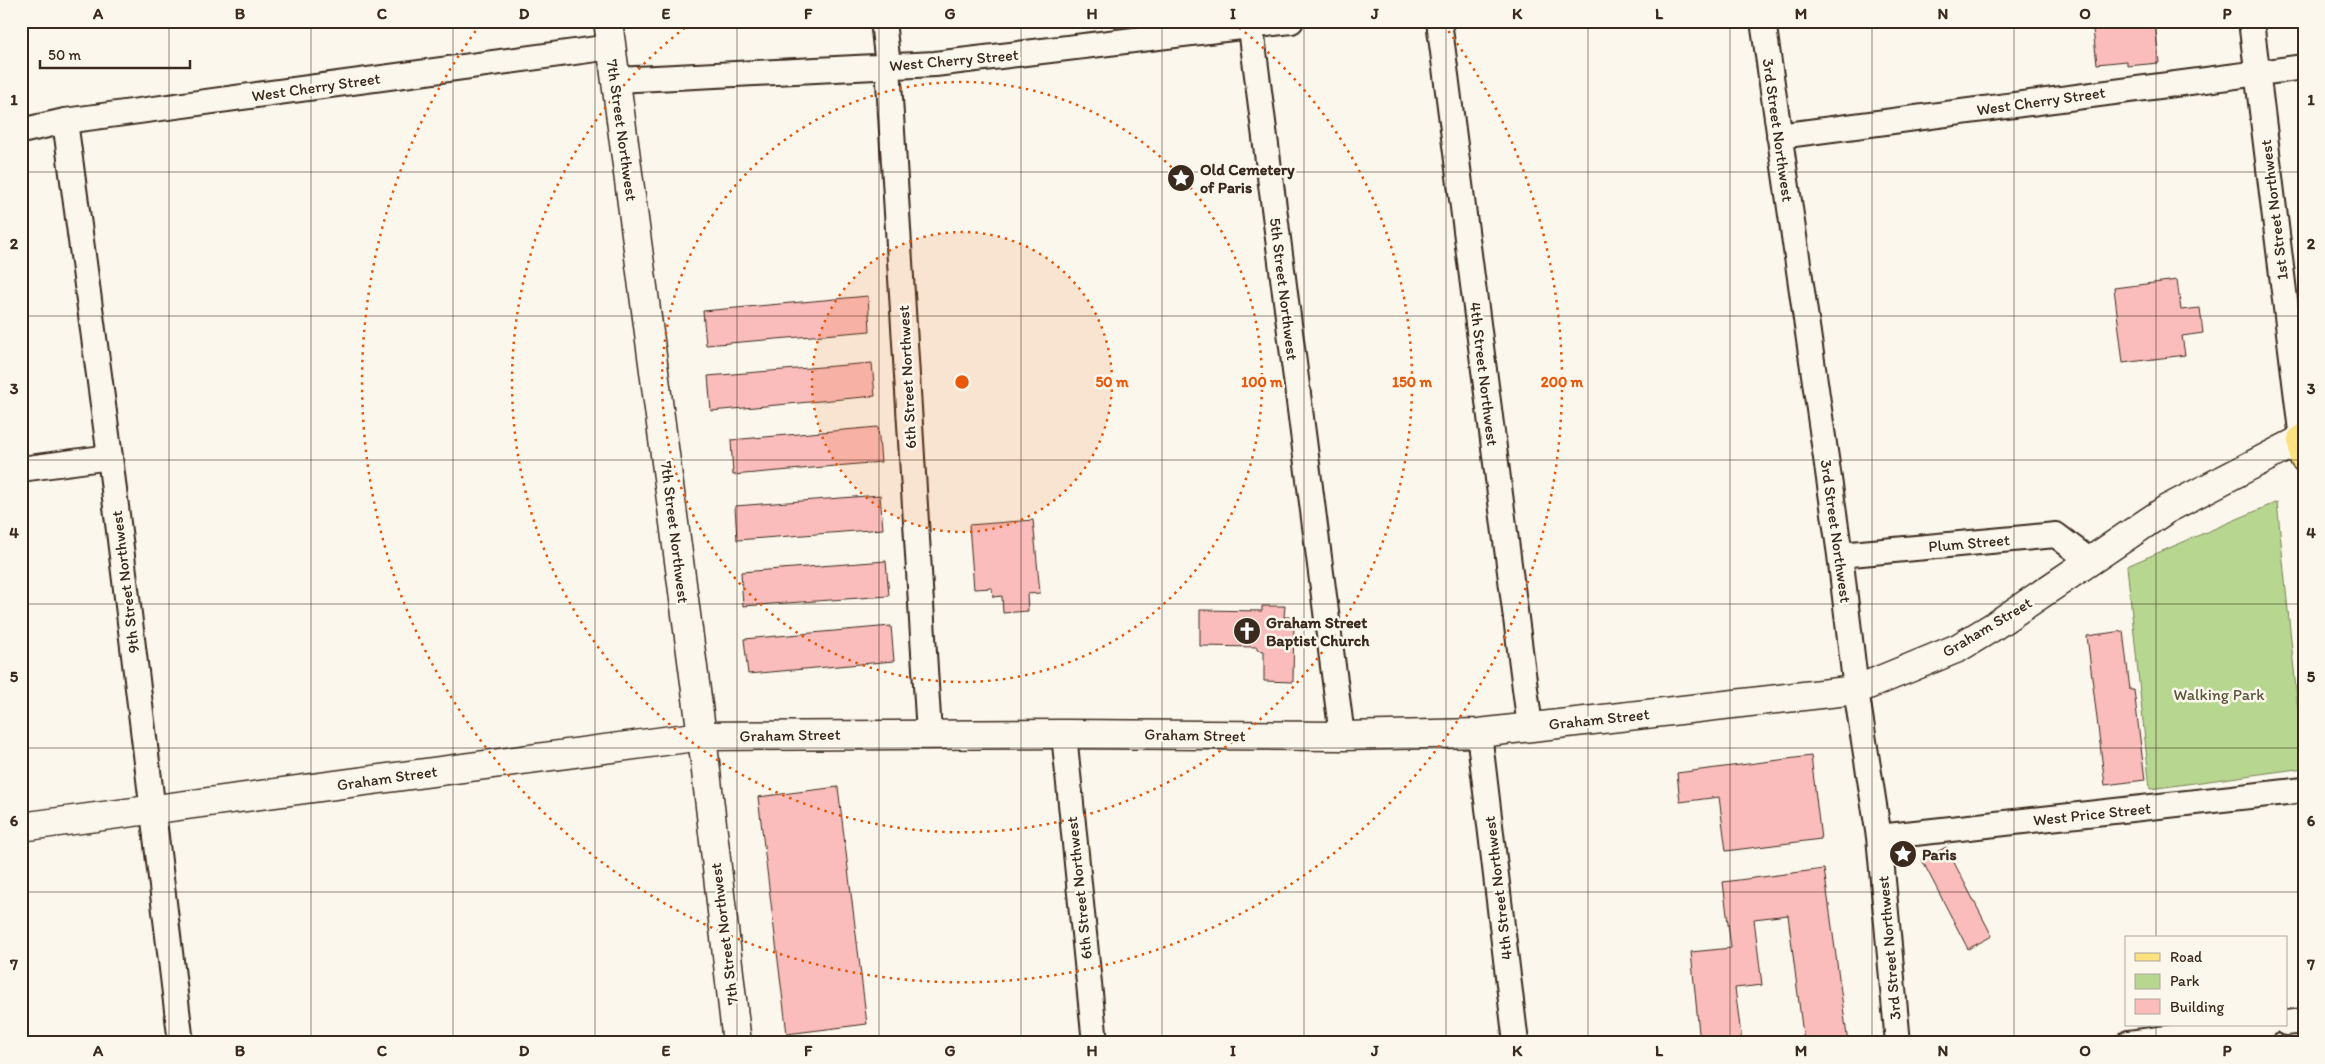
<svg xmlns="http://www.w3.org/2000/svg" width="2325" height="1064" font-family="Itim,sans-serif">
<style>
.green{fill:#b7d690;stroke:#798057}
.building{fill:#fabdbb;stroke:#3b2a1e}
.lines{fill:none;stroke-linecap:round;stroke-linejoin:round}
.street-casing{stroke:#3b2a1e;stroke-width:28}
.secondary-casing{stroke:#3b2a1e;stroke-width:31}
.primary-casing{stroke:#3b2a1e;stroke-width:31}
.street{stroke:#fbf7ec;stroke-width:24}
.secondary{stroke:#fbf7ec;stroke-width:28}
.primary{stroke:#fbe180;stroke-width:28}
.grid{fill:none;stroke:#3b2a1e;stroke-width:1;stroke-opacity:0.55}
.ring{fill:none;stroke:#e8590c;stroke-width:2.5;stroke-dasharray:2.5 5}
.labels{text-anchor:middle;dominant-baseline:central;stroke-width:5;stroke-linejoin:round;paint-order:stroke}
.street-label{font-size:16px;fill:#3b2a1e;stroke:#fbf7ec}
.poi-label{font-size:16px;font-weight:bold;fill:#3b2a1e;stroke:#fbf7ec;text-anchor:start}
.park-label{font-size:16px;fill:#5a553a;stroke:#fbf7ec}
.centre{fill:#e8590c;stroke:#fbf7ec;stroke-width:2.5}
.ring-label{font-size:15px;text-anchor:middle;font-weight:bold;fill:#e8590c;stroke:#fbf7ec;stroke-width:5;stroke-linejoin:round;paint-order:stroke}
.neatline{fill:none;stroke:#3b2a1e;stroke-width:2}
.grid-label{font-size:16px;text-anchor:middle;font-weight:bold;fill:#3b2a1e}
</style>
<rect width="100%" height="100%" fill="#fbf7ec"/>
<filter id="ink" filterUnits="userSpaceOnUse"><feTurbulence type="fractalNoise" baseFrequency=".02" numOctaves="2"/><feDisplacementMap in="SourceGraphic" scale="10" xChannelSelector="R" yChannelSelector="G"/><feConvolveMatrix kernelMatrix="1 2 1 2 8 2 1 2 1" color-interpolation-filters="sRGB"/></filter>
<g filter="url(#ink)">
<path class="green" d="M2277,502L2304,768L2150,789L2127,566Z"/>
<path class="building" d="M2092,21H2155L2159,63L2127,66V61L2097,64Z
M2177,280L2181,310L2200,308L2203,333L2182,336L2185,355L2123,363L2114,288Z
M868,296L870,331L706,345L703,311Z
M872,363L875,396L711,411L708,376Z
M878,427L881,462L733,475L731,440Z
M880,495L883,529L737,540L735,506Z
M1033,520L1040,593L1027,594L1028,611L1003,613L1002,596L993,597L992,588L974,589L969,525Z
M886,561L889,596L743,606L741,572Z
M1262,606H1285L1284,617H1294L1293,682L1264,681V651L1257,650V647L1200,646V610L1262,611Z
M891,626L894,661L748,674L744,639Z
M2123,631L2130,690H2134L2145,780L2105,785L2087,636Z
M1811,756L1821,839L1726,851L1719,797L1680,802L1677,773Z
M838,787L867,1024L787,1034L758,797Z
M1946,847L1992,936L1968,949L1922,860Z
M1824,869L1848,1043H1804L1788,915L1754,919L1762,985L1735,988L1742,1043H1700L1691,952L1731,948L1723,882Z"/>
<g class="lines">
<g class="street-casing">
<path id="street" d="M883,21L888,66L929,734
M1250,21L1342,736
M1439,21L1530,727
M1763,21L1840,555L1856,690L1879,837L1898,1043
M2251,21L2302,439
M616,80L935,64L1291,21
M65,121L110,457L181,1043
M21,131L65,121L611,47
M1779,136L2304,67
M21,469L110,457
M1840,555L2056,535L2090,561
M1479,733L1516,1043
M1064,734L1095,1043
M1879,837L2304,790
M2286,1023L2304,1021
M2129,1043L2267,1025"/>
</g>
<g class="secondary-casing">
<path id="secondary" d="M608,21L702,736L737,1043
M21,827L702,736L1064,734L1342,736L1479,733L1856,690L1958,648L1991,628L2167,509L2302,439"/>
</g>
<g class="primary-casing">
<path id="primary" d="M2304,438L2302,439L2304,458"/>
</g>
<use href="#street" class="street"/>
<use href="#secondary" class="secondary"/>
<use href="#primary" class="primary"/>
</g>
</g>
<path class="grid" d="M169,21V1043M311,21V1043M453,21V1043M595,21V1043M737,21V1043M879,21V1043M1021,21V1043M1162,21V1043M1304,21V1043M1446,21V1043M1588,21V1043M1730,21V1043M1872,21V1043M2014,21V1043M2156,21V938M21,172H2304M21,316H2304M21,460H2304M21,604H2304M21,748H2304M21,892H2304M2156,1025V1043"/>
<circle cx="962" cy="382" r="150" fill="#e8590c" fill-opacity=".12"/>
<g class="ring">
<circle cx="962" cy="382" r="150"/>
<circle cx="962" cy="382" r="300"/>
<path d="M1233 23A450 450 0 1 1 691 23"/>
<path d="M1444 25A600 600 0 1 1 480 25"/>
</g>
<defs>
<g id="sight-disc" transform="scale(1.4375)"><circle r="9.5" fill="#3b2a1e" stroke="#fbf7ec"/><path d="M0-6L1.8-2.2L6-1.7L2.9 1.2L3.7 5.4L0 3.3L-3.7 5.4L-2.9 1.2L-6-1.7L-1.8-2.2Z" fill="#fff"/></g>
<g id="church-disc" transform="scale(1.4375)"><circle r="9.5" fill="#3b2a1e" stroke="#fbf7ec"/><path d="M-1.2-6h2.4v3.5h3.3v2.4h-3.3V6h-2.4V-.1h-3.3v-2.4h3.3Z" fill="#fff"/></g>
</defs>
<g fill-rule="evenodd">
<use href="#sight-disc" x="1181" y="178"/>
<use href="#church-disc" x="1247" y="631"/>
<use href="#sight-disc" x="1903" y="854"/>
</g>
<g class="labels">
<g class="street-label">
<text transform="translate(954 60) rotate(-5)">West Cherry Street</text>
<text transform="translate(316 87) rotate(-8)">West Cherry Street</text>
<text transform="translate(2041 101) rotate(-8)">West Cherry Street</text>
<text transform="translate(622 130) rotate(82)">7th Street Northwest</text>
<text transform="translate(1778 130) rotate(82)">3rd Street Northwest</text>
<text transform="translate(2274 210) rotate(-97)">1st Street Northwest</text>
<text transform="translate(1284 289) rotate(83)">5th Street Northwest</text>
<text transform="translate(1484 374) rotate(83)">4th Street Northwest</text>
<text transform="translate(907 377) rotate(-93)">6th Street Northwest</text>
<text transform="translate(1836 531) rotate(82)">3rd Street Northwest</text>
<text transform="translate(675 532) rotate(83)">7th Street Northwest</text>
<text transform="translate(1969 543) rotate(-5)">Plum Street</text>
<text transform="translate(125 582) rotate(-97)">9th Street Northwest</text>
<text transform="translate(1987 627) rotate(-31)">Graham Street</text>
<text transform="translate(1599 719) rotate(-6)">Graham Street</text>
<text transform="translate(790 735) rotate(-1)">Graham Street</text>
<text transform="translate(1195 735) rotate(1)">Graham Street</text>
<text transform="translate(387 778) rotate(-8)">Graham Street</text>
<text transform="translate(2092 814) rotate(-6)">West Price Street</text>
<text transform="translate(1079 888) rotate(-96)">6th Street Northwest</text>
<text transform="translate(1498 888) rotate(-97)">4th Street Northwest</text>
<text transform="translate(724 934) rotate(-97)">7th Street Northwest</text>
<text transform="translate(1889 948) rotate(-95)">3rd Street Northwest</text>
</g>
<g class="poi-label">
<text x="1200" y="169">Old Cemetery<tspan x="1200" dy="18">of Paris</tspan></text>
<text x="1266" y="622">Graham Street<tspan x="1266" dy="18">Baptist Church</tspan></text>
<text x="1922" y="854">Paris</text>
</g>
<g class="park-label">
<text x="2219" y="694">Walking Park</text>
</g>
</g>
<circle cx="962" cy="382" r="8" class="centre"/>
<g class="ring-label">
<text x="1112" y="387">50 m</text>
<text x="1262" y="387">100 m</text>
<text x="1412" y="387">150 m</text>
<text x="1562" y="387">200 m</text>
</g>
<rect width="2325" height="1064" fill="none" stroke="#fbf7ec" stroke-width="55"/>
<rect x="2125" y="936" width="162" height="90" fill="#fbf7ec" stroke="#aea59a"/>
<rect x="2135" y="953" width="25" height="8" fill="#fbe180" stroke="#aea59a"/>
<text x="2170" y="962" font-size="15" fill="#3b2a1e">Road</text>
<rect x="2135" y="974" width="25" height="15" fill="#b7d690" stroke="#aea59a"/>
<text x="2170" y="986" font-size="15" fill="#3b2a1e">Park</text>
<rect x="2135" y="999" width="25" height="15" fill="#fabdbb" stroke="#aea59a"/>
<text x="2170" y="1012" font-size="15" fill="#3b2a1e">Building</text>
<path d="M40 60v8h150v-8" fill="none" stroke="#3b2a1e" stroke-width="2.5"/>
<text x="48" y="60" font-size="15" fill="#3b2a1e" stroke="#fbf7ec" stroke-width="4" paint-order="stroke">50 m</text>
<rect x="28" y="28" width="2270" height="1008" class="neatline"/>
<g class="grid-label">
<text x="98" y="19">A</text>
<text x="240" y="19">B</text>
<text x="382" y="19">C</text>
<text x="524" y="19">D</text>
<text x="666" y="19">E</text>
<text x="808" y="19">F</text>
<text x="950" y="19">G</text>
<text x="1092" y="19">H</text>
<text x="1233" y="19">I</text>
<text x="1375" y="19">J</text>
<text x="1517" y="19">K</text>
<text x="1659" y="19">L</text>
<text x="1801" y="19">M</text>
<text x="1943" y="19">N</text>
<text x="2085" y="19">O</text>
<text x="2227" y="19">P</text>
<text x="14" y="105">1</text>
<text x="2311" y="105">1</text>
<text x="14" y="249">2</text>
<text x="2311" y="249">2</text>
<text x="14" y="394">3</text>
<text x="2311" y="394">3</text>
<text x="14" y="538">4</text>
<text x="2311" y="538">4</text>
<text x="14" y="682">5</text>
<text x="2311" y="682">5</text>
<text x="14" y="826">6</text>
<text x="2311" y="826">6</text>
<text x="14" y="970">7</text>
<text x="2311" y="970">7</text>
<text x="98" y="1056">A</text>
<text x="240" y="1056">B</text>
<text x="382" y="1056">C</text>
<text x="524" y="1056">D</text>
<text x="666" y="1056">E</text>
<text x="808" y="1056">F</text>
<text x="950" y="1056">G</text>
<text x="1092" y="1056">H</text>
<text x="1233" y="1056">I</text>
<text x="1375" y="1056">J</text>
<text x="1517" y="1056">K</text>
<text x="1659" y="1056">L</text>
<text x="1801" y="1056">M</text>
<text x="1943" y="1056">N</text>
<text x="2085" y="1056">O</text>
<text x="2227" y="1056">P</text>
</g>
</svg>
